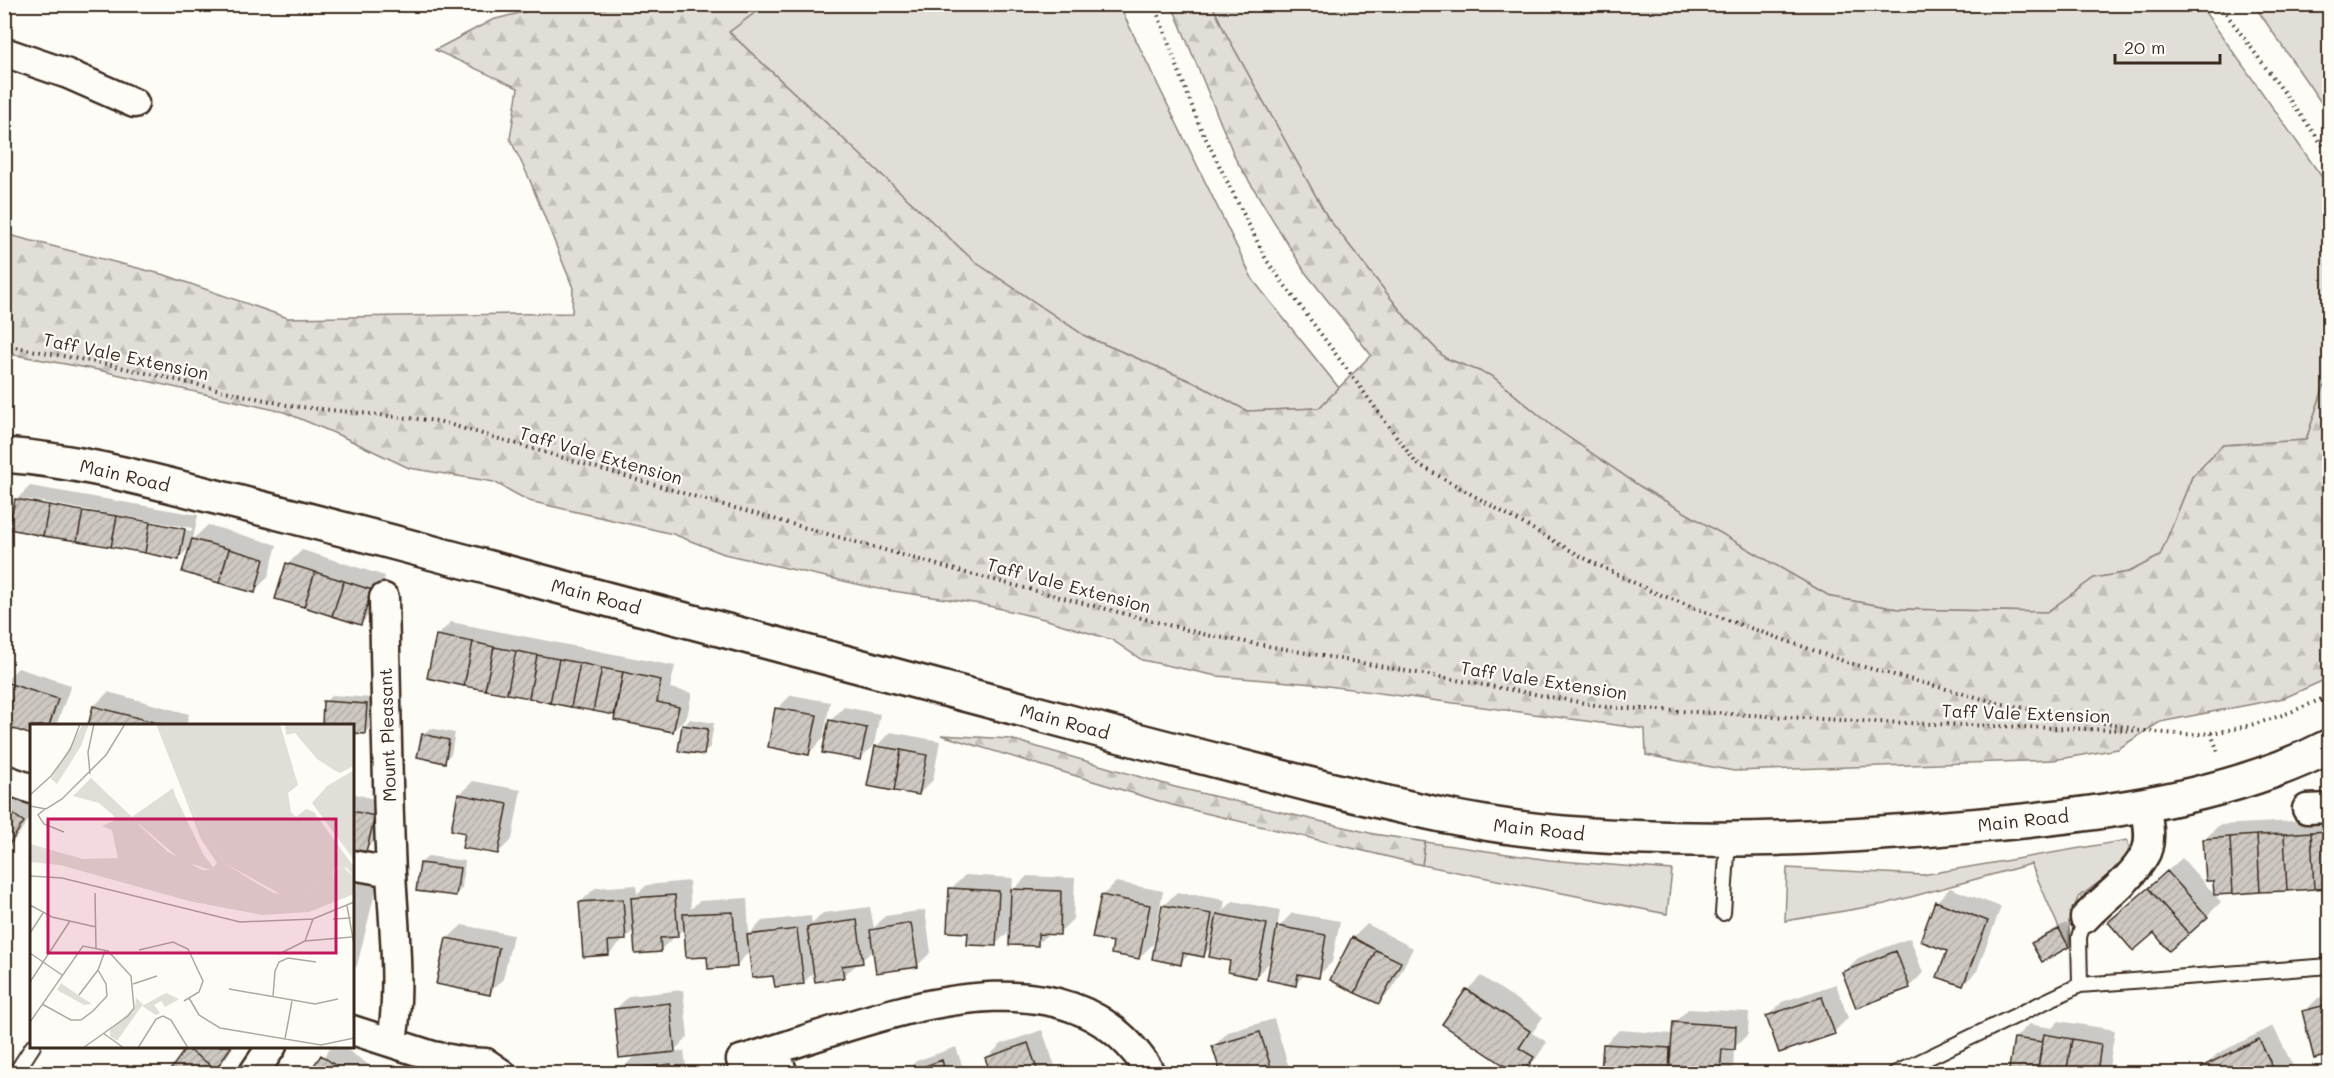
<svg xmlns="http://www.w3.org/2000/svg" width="2334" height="1078" font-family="Mali,sans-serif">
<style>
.green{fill:#e1ded7;stroke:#8e847a;stroke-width:1.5}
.forest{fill:url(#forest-firs);stroke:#8e847a;stroke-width:1.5}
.shadow{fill:#0003;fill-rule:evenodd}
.building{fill:url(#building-hatch);stroke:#3b2a1e;stroke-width:1.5}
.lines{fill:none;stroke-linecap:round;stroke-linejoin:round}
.service-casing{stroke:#3b2a1e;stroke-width:18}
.minor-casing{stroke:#3b2a1e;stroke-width:33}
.primary-casing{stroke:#3b2a1e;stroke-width:38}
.path{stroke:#3b2a1e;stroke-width:4;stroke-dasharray:1.5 4.5;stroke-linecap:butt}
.service{stroke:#fdfcf7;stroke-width:14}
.minor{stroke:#fdfcf7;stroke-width:28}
.primary{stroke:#fdfcf7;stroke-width:33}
.labels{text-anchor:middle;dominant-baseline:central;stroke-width:4.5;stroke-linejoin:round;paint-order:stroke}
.street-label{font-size:18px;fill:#3b2a1e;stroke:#fdfcf7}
.inset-road{fill:none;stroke:#afa8a0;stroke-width:1.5}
.view{fill:#c2185b;fill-opacity:0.15;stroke:#c2185b;stroke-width:3}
.inset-edge{fill:none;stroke:#3b2a1e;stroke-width:3}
</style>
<defs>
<pattern id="forest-firs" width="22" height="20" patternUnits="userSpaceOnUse" patternTransform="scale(1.5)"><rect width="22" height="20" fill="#e1ded7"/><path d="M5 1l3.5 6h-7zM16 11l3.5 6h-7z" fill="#c2bfb8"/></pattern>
<pattern id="building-hatch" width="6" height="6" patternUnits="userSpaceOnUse" patternTransform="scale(1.5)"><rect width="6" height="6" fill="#cdc8c2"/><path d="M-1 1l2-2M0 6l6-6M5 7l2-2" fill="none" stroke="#b1aca6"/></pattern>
</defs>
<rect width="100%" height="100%" fill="#fdfcf7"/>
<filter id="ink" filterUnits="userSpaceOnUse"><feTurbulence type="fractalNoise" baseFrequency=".0167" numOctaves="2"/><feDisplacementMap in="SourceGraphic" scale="12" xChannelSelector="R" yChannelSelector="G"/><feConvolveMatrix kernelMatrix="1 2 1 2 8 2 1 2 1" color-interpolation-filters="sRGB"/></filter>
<g filter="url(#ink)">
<path class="green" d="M765,5H1119L1253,280L1339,388L1319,408L1247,411L1195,383L1085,336L975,262L729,32Z
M1212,5H2200L2329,187V383L2324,386L2306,440L2223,445L2192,477L2160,556L2129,572L2094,578L2047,612L1898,609L1831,597L1641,487L1552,426L1492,376L1445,358L1407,319L1328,218L1226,34Z
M2254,5H2329V114Z
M2127,840L2129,847L2127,861L2078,898L2069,921V947L2059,928L2031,864L1885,904L1785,921L1787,868L1922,875Z
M1425,842L1549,860L1672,870L1667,914L1422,865Z"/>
<path class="forest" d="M545,5H765L729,32L975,262L1085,336L1195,383L1247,411L1319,408L1371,355L1305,272L1236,160L1172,5H1212L1226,34L1328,218L1407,319L1445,358L1492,376L1552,426L1641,487L1831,597L1898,609L2047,612L2094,578L2129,572L2160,556L2192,477L2223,445L2306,440L2324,386L2329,383V678L2284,698L2160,722L2118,749L2053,760L1734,771L1646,755L1645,729L1313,684L1217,676L1142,660L1112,640L1044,619L980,604L879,589L724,554L673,534L529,501L494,482L409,468L341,436L284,412L98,370L5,353V234L165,275L288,318L572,313L573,288L529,178L510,139L518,88L435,50L492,20L546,6Z
M941,735L1010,739L1175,787L1374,834L1425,842L1422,865L1172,805Z"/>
<path class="shadow" d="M4,485H10L12,514L16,500L30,486L198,515L193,539L208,525L277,545L268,577L254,591L192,545L179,558L12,523L4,530ZM25,499L192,528V531L25,502Z
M302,550L385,576L375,609L361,623L288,564Z
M451,622L675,666L670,688L692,693L687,717L673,731L616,714L429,677L437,636Z
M18,668L71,685L56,726H32L4,682Z
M108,692L189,714L186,726H89L94,706Z
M332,695L373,698L371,726L365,733L352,726L325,702Z
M791,695L830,702L823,739L809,753L777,709Z
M844,707L880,714L874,745L860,759L830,721Z
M690,719L714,723L710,747L703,754L684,726Z
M430,728L455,733L451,754L444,761L423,735Z
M890,732L940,741L933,780L919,794L876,747Z
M473,781L521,790L512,839L498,853L467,832L459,795Z
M4,786L32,804V815L4,855Z
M352,793L388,803L379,836L365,850L352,847Z
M2330,819V887L2205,839L2219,825Z
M428,856L465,861L462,888L455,895L421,863Z
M2182,858L2221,902L2207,916L2154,931L2110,922Z
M352,861L381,868L357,966L352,970Z
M965,875L1013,878L1012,891L1027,876L1075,878L1073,919L1059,933H1049L1037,944L1011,929L996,944L970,931L951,889Z
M689,881L691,909L699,901L747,898L749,935L762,921L811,916L812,924L823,913L870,907L874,928L885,916L925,910L931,952L917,966L874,950L843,976L815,971L803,983L775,974L750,951L736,966L686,927L660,950L635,929L609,954L581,902L595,888L636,885L637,894L647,885Z
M1116,882L1163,891L1153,944L1139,958L1115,941L1102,896Z
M1950,888L2001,907L1977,971L1963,985L1949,950L1936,902Z
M1177,892L1225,900L1223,911L1233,901L1280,910L1277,929L1292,913L1340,921L1332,962L1318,976L1306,974L1295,984L1272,960L1256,976L1213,945L1204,955L1191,953L1180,963L1163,906Z
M2066,923L2075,939L2068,946L2033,943L2040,937Z
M1367,924L1413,948L1392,989L1378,1003L1353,938Z
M462,925L513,935L503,979L489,993L447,939Z
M1910,938L1923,973L1909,987L1844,972L1858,958Z
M1481,976L1543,1017L1532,1033L1547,1042L1535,1060L1522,1074L1467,990Z
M1836,984L1848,1018L1834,1032L1780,1051L1768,1016L1782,1002Z
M683,990L688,1037L673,1052L684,1051L687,1074H618L635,1055L615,1010L629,996Z
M2330,995V1053L2304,1012L2318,998Z
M1688,1009L1749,1012L1748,1034L1734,1048L1733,1074H1602L1605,1044L1619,1030L1673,1034L1674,1023Z
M1274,1019L1291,1074H1222L1214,1046L1228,1032Z
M2059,1021L2115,1030L2108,1074H2009L2015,1038L2029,1024L2052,1028Z
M2273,1026L2297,1074H2206L2203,1068L2217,1054Z
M1042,1030L1058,1074H992L987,1058L1001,1044Z
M189,1046H234L215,1074H170Z
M332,1046H342L369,1065L363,1074H310Z
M956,1047L965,1074H903L916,1061Z"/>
<path class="building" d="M15,499L49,505L43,536L9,529Z
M49,505L83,511L77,541L43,536Z
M83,511L117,516L111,547L77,541Z
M117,516L150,522L145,553L111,547Z
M150,522L185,529L179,560L145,553Z
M192,539L229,549L219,583L182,572Z
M229,549L264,559L255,593L219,583Z
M286,563L315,572L304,607L275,599Z
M315,572L344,581L332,616L304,607Z
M344,581L372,590L361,625L332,616Z
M436,635L473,642L464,686L427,678Z
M473,642L494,647L485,690L464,686Z
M494,647L516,651L507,694L485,690Z
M516,651L537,655L529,698L507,694Z
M537,655L559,659L550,703L529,698Z
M559,659L580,663L571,707L550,703Z
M580,663L602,668L593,711L571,707Z
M602,668L623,672L614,715L593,711Z
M623,672L661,680L657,702L679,707L673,732L614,720Z
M4,682L58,699L49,726H32V735L4,726Z
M323,701L367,704L365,734L352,733V726H322Z
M93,706L168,726H88Z
M775,708L817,715L809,755L768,747Z
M829,720L867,728L860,760L822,753Z
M682,725L708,729L704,755L678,751Z
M422,734L449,740L445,763L417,757Z
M875,746L901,750L894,791L867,786Z
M901,750L927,755L919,795L894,791Z
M458,794L508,804L498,854L462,848L465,833L451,830Z
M4,808L24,822L8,846L4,843Z
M352,811L375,816L366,852L352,849Z
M2330,831V888L2314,889L2311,832Z
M2311,832L2314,889L2287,891L2284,834Z
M2284,834L2287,891L2260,892L2257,835Z
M2257,835L2260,892L2233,894L2230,837Z
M2230,837L2233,894L2214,895L2213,881H2206L2203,839Z
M420,863L460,868L456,896L416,891Z
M2167,871L2208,917L2189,934L2148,888Z
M949,888L999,891L996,946L967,945L968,933L947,932Z
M2148,888L2189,934L2169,951L2154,933L2133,951L2108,922Z
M1011,889L1061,891L1060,935L1038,934V946L1009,945Z
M675,895L678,937L660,938L661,952L635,954L631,898Z
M1101,895L1150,905L1139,959L1111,954L1113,942L1092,938Z
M623,899L626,940L608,941L609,955L583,957L579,902Z
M1935,901L1988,921L1963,986L1937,977L1947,951L1920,941Z
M1162,905L1212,914L1204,957L1183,953L1181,965L1152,959Z
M733,912L737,967L708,969L707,957L686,958L683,914Z
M1217,914L1267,924L1256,978L1228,972L1230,961L1209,957Z
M857,920L863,963L842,966L844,978L815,982L807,927Z
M911,923L918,967L876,973L870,930Z
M1277,926L1326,935L1319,978L1298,974L1296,986L1267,980Z
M797,929L804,984L775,987L773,976L752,978L747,935Z
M2059,929L2069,947L2042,962L2031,943Z
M1352,937L1376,950L1355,993L1330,980Z
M446,938L499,948L490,995L436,984Z
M1376,950L1401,962L1379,1004L1355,993Z
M1896,951L1910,988L1856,1008L1842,972Z
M1466,989L1530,1031L1519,1048L1534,1057L1523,1074H1517L1442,1024Z
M1822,997L1835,1034L1779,1053L1766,1016Z
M670,1003L675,1052L619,1058L614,1009Z
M2330,1004V1055L2314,1059L2302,1011Z
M1673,1022L1736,1026L1735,1050L1722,1049L1720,1074H1669Z
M1260,1032L1273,1074H1221L1212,1046Z
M2044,1034L2072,1039L2066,1074H2037Z
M2014,1038L2042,1042L2037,1074H2008Z
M2072,1039L2101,1044L2097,1074H2066Z
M2259,1039L2276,1074H2204L2201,1067Z
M1028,1043L1038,1072L1033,1074H991L985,1058Z
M1603,1044L1670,1048L1669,1074H1601Z
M187,1046H231V1047L216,1069L186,1048Z
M186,1048L216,1069L213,1074H175L170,1070Z
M321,1055L347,1074H308Z
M942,1060L946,1074H903Z
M671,1064L672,1074H617L616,1071Z"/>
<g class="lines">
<g class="service-casing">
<path id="service" d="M1723,913L1728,840
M2080,985L2079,937L2085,918
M15,1074L33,1046
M1894,1074L2080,985L2330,966"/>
</g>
<g class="minor-casing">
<path id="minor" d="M4,52L68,74L134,103
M384,598C386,690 387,781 391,873C394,929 401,986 392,1042
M4,779L32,789
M2307,809L2330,808
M352,865L391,872
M2085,918C2104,897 2130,881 2144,856C2153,842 2148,820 2145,805
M352,1030L433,1056L465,1062L486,1063L502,1074
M775,1051L783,1074
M741,1060C861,1026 1066,929 1151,1074
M253,1074L272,1046"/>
</g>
<g class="primary-casing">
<path id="primary" d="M4,455C73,460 138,477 204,494C293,516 382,539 471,563C671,616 872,669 1073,723C1153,745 1235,765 1316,786C1398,806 1479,826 1563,833C1691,844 1818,839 1946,828C2069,818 2218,804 2330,746"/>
</g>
<path class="path" d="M1154,4L1199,125L1267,261L1416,463L1584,558L1653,592L1722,618L1846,662L1998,703L2135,729
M2219,4L2330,155
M4,345L111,365L291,406L438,421L724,505L963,572L1207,635L1606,707L1877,722L2146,731
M2145,731C2166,733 2189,736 2210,733C2251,728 2292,713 2330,695
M2211,733L2218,752"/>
<use href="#service" class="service"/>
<use href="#minor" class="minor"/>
<use href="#primary" class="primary"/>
</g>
</g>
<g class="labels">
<g class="street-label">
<text transform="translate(126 356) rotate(12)">Taff Vale Extension</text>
<text transform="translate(601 455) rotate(16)">Taff Vale Extension</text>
<text transform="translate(125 475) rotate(13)">Main Road</text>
<text transform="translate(1069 585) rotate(15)">Taff Vale Extension</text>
<text transform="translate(596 596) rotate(15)">Main Road</text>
<text transform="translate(1544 680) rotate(9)">Taff Vale Extension</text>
<text transform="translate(2026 713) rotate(2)">Taff Vale Extension</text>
<text transform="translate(1065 721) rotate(15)">Main Road</text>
<text transform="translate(387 735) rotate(-92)">Mount Pleasant</text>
<text transform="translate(2023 820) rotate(-6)">Main Road</text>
<text transform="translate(1539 829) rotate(6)">Main Road</text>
</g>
</g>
<g transform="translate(30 724)">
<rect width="324" height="324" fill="#fdfcf7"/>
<path d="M126,0H250L268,61L258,69L261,88L266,93L276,85L284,88L324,143V153L317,144L305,143L303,150H292L285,164L271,171H252L196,140L182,122L150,61ZM255,0H324V42L310,49L304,46L287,35L265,9L256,11ZM324,46V136L282,79L297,62ZM145,71L173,130L183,143L181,146L152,137L108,99ZM31,259L51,273L62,280L54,281L27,266ZM136,269L149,275L135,283L131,277L124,281L130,289L126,291L112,282ZM106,274L113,280L87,317L80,312V306L105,283Z" fill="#e1ded7"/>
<path d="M53,0H59L51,22L27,60L21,55ZM61,54L102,93L143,64L145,71L108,100L138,128L172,146H181L187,139L171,115L150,61L182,122L196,140L221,156L244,169L271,171L285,164L292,150H303L311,141L324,153V170L279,188L232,191L159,177L30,141L0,138V120L53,135L88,134L82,106L72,102L85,96L84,92L69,79L43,72Z" fill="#e1ded7"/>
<path class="inset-road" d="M60,50L58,28L64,0M0,71L21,52L40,26L50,0M0,82L16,85L32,75L76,31L95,0M15,85L8,91L14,100L34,108M0,152L32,154L210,198L283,195L324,178M65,169L66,224M0,181L22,193L66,203M317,182L324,220M303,195L321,194M0,209L13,189M275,217L283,195M109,226L143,218L158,225L173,257L169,268L154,277M0,229L32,251M249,230L275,217L322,213M0,258L40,197M103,260L127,252M199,265L285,280L308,275M49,271L68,246M243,273L245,247L249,238L258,234L286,238M159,274L169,291L190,304L291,321L324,314M12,280L41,296H51L63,287L77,272L76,260L68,246L75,227M0,298L53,222L78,227L101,252L104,284L98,292L53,324M73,309L94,324M255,315L262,277M108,324L126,295L133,292L141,296L158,324"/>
<path class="view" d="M18,95H306V229H18Z"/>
<rect width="324" height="324" class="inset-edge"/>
</g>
<rect width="2334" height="1078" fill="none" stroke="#fdfcf7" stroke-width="24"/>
<rect x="12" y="12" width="2310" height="1054" fill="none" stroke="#3b2a1e" stroke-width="2" filter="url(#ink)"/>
<path d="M2115 54v9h105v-9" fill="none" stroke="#3b2a1e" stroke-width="3"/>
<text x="2124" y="54" font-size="18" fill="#3b2a1e" stroke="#fdfcf7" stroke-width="4.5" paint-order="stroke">20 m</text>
</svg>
